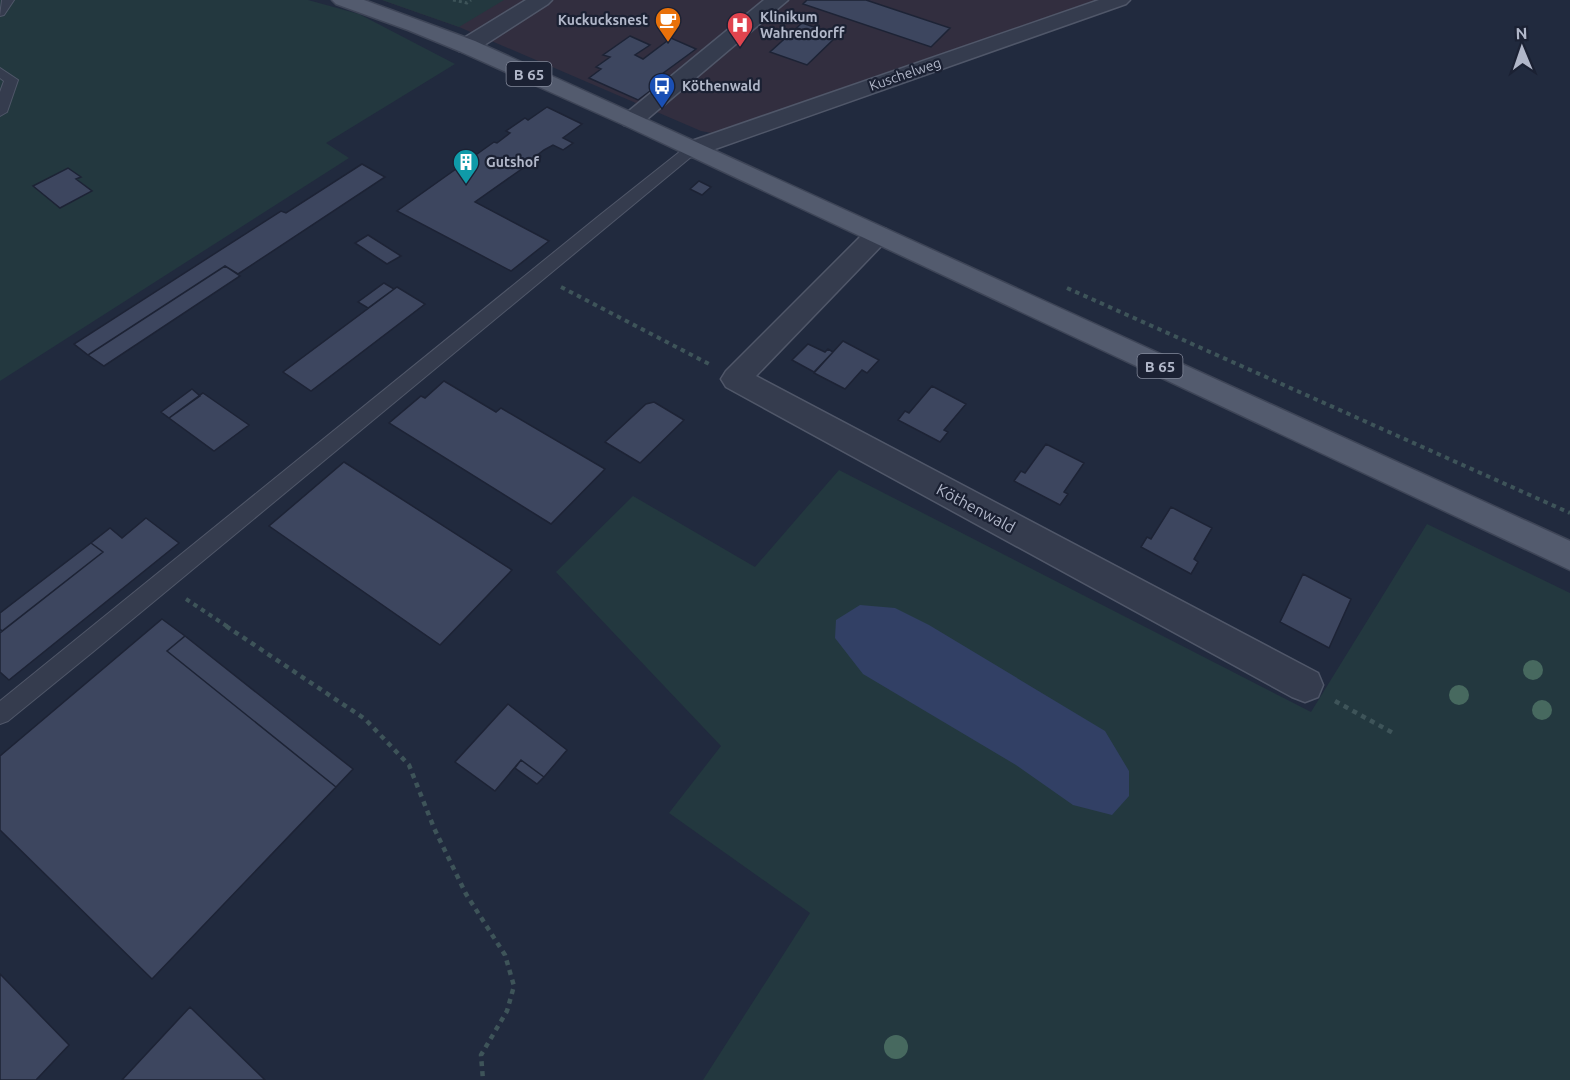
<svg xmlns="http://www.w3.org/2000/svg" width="1570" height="1080" font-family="Ubuntu,sans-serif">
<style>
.medical{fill:#322e3f}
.green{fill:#23383f}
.water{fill:#324065}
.building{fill:#3d465f;stroke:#1d2335;stroke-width:1.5}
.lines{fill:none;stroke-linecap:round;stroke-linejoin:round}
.lane-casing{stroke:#505769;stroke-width:2}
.street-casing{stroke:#505769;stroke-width:3}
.primary-casing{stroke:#3e4557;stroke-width:3}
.path-far2{stroke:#3e5459;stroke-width:3;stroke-dasharray:3 3;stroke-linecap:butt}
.path-far1{stroke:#3e5459;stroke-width:4;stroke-dasharray:4.5 4.5;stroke-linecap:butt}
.path{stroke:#3e5459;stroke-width:4.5;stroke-dasharray:5 5;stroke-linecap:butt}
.lane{fill:#353c4e;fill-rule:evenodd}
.street{fill:#353c4e;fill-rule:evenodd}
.primary{fill:#535b6e;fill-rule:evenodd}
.tree{fill:#47695f}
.labels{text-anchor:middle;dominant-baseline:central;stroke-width:4.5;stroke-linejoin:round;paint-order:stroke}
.far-poi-label{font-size:14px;font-weight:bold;fill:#b1b7c9;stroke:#1b2133;text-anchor:start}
.far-street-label{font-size:14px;fill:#b1b7c9;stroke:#1b2133}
.shield{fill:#1b2133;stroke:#848a9c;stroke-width:1.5}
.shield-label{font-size:15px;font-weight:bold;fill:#b1b7c9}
.street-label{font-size:16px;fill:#b1b7c9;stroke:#1b2133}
</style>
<rect width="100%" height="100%" fill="#212a3e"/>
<path class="medical" d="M382,0H1111L717,134L701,131L459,27Z"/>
<path class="green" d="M0,0H308L359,14L455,64L326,143L349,158L0,381Z
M382,0H504L459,27Z
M839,470L1311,712L1427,524L1570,593V1080H703L810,913L669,813L721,746L556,572L633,496L755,567Z"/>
<path class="water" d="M860,605L895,608L929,625L1105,731L1129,771V796L1112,815L1073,805L1016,765L863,674L835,638L836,620Z"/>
<path class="building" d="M807,0H866L950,28L931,47L803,4Z
M802,23L838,35L807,65L770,52Z
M630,36L650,45L635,55L643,59L671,38L696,49L651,82L658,85L638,100L589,78L601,69L596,67L610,57L603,55Z
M547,107L582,124L563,138L573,143L563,150L553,145L544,150L531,160L533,161L475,202L549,241L511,271L397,211L494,142L497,143L510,133L506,131L525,118L528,120Z
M362,164L385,177L238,274L225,266L88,355L74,344L281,211L286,213Z
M68,168L81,177L76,179L92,191L60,208L33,186Z
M699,181L711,187L702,195L690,189Z
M368,235L401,256L387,264L355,243Z
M225,266L240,276L104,366L88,355Z
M384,283L394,289L368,308L358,302Z
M397,287L425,304L311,391L283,372Z
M843,341L879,360L867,373L862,370L845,389L814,373Z
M808,344L825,352L828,349L833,352L814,372L792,360Z
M444,381L496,412L501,408L605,469L551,524L389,423L421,396L425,398Z
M932,386L966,404L944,430L948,432L940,442L898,420L905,411L909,413Z
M192,389L200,396L169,418L161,412Z
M203,393L249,425L214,451L169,418Z
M654,402L684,420L640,463L605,442L646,404Z
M1046,444L1084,463L1064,492L1068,494L1060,505L1014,481L1021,471L1025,473Z
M344,462L512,570L440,645L269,526Z
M1171,507L1212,528L1194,559L1198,562L1191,574L1141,547L1147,537L1151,539Z
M146,518L179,543L9,680L0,672V633L103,552L91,543L110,528L122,538Z
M91,543L103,552L2,631L0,629V613Z
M1303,574L1351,599L1329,648L1280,622Z
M162,619L185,636L167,651L336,787L152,979L0,830V756Z
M185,636L353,769L336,787L167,651Z
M508,704L567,750L544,777L521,760L495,791L455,762Z
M521,760L544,777L537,784L515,768Z
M0,974L69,1045L36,1080H0Z
M190,1007L265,1080H122Z"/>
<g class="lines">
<g class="lane-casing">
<path id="lane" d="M2,0H14L4,15L0,16Z
M0,68L18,80L7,112L0,116V92L4,81L0,78Z
M692,145L697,146L699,149L697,152L94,651L8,721L0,724V701L600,215L687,146Z"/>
</g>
<g class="street-casing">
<path id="street" d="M526,0H552L548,4L475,51L467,53L459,51L456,46L459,41Z
M764,0H788L640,125L632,127L624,125L620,120L624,115Z
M1099,0H1130L1126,4L701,154L692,157L683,154L680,149L683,144Z
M877,226L886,229L890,235L886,241L756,376L1318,673L1323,685L1318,697L1305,702L1292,697L726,387L721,379L726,371L868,229Z"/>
</g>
<g class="primary-casing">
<path id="primary" d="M332,0H364L475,41L1570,541V570L624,125L459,51L408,30L336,4Z"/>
</g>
<path class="path-far2" d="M453,0L467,3L471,0"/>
<path class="path-far1" d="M561,287L709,364
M1067,288L1570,513
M186,599L228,627"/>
<path class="path" d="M226,626L365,719L409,765L434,828L466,894L505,955L514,986L507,1011L481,1055L483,1080
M1335,701L1393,733"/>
<use href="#lane" class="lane"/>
<use href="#street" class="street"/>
<use href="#primary" class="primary"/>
</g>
<g class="tree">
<circle cx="1533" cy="670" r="10"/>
<circle cx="1459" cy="695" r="10"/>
<circle cx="1542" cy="710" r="10"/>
<circle cx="896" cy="1047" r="12"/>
</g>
<defs>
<g id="cafe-pin" transform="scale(1.35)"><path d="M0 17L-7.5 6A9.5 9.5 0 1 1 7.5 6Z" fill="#e8710a" stroke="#1b2133"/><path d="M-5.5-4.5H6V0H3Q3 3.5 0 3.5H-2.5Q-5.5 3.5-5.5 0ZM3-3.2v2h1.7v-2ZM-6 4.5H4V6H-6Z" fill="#fff"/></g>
<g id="hospital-pin" transform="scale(1.35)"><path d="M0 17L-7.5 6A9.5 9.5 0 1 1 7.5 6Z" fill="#e0444e" stroke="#1b2133"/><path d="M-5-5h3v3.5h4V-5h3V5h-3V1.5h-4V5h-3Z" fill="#fff"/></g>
<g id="bus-pin" transform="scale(1.35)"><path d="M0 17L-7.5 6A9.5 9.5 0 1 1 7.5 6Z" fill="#1a4fb4" stroke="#1b2133"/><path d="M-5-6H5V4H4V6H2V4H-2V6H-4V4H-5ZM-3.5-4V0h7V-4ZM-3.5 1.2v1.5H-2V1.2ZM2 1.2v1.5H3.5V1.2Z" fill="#fff"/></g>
<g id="building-pin" transform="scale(1.35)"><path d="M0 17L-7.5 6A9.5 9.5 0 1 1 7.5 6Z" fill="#0f9aa8" stroke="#1b2133"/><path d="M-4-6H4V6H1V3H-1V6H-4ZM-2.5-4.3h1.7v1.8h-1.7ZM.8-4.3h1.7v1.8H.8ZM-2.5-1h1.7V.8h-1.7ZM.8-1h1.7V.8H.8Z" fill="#fff"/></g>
</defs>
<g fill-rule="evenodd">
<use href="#cafe-pin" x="668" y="20"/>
<use href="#hospital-pin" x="740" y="25"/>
<use href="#bus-pin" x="662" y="86"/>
<use href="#building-pin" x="466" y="162"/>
</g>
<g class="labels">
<g class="far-poi-label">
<text x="760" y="17">Klinikum<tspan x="760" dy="16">Wahrendorff</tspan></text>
<text x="648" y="20" text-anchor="end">Kuckucksnest</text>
<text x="682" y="86">Köthenwald</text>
<text x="486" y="162">Gutshof</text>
</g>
<g class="far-street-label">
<text transform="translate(905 74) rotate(-19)">Kuschelweg</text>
</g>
<g class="shield">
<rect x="506.5" y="62" width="45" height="24" rx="4.5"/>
<rect x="1137.5" y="354" width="45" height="24" rx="4.5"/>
</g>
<g class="shield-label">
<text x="529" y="74">B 65</text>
<text x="1160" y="366">B 65</text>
</g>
<g class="street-label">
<text transform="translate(976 508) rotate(28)">Köthenwald</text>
</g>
</g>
<g transform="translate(1522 48) rotate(358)" stroke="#1b2133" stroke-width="4.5" paint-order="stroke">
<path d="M0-4.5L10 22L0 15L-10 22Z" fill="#b1b7c9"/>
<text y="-9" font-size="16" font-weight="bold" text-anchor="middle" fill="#b1b7c9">N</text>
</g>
</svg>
